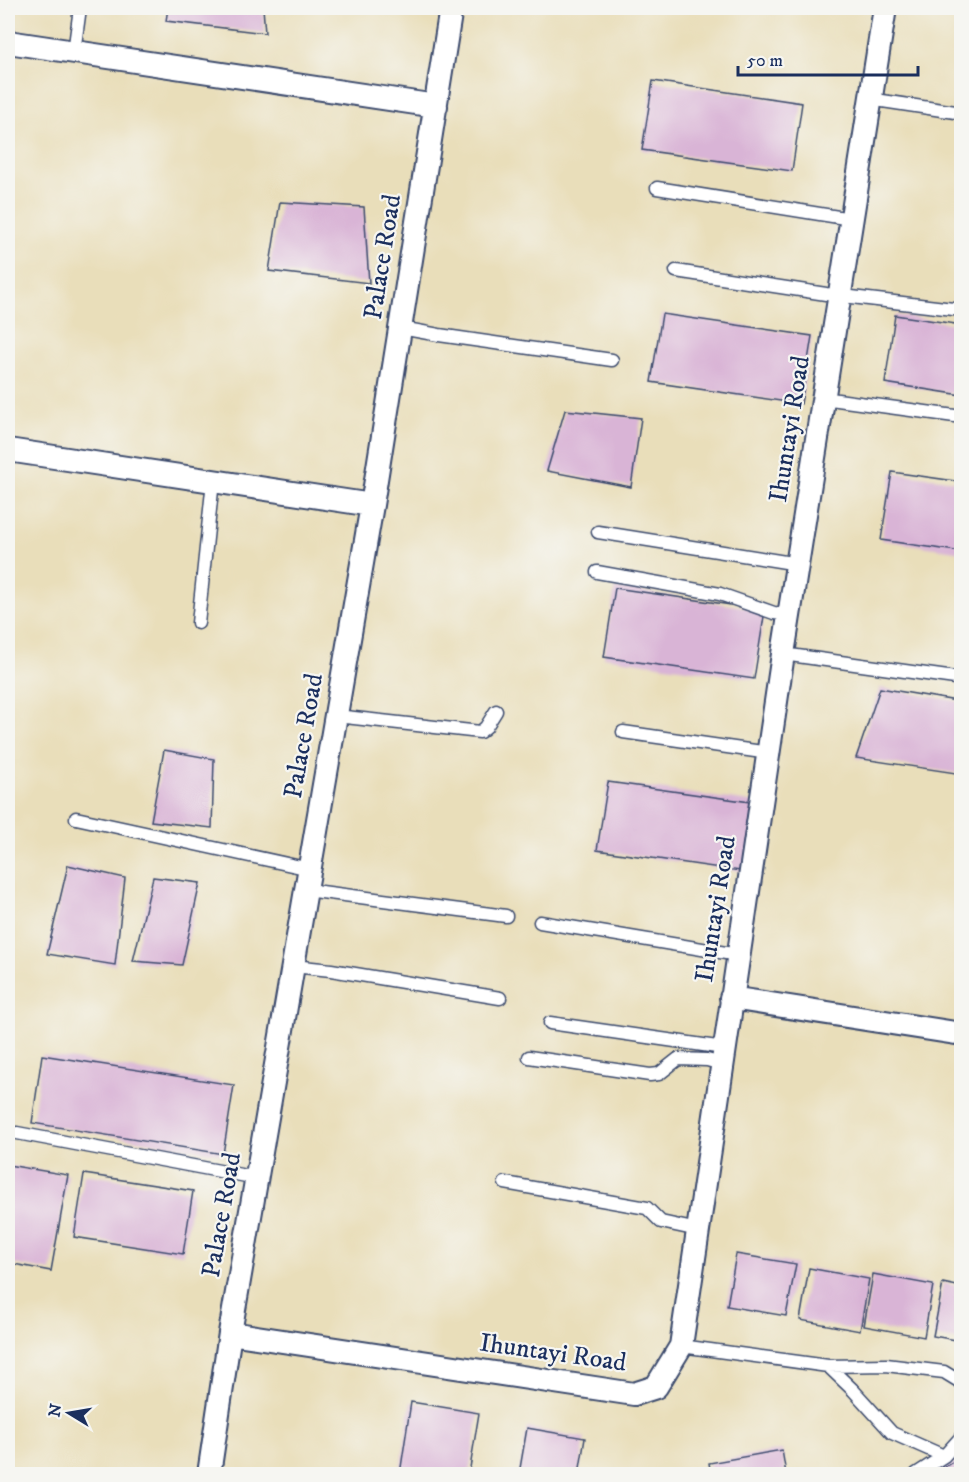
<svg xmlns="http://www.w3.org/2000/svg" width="969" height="1482" font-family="'IM FELL DW Pica',serif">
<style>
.building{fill:#d9b4d6}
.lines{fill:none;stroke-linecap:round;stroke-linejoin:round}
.lane-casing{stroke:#3a496c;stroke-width:15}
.street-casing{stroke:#3a496c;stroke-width:26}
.lane{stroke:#fff;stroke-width:12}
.street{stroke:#fff;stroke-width:22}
.labels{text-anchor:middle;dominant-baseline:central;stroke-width:4.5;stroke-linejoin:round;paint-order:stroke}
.street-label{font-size:26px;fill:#1b2f5e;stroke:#f6f6f2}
</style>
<rect width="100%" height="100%" fill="#f6f6f2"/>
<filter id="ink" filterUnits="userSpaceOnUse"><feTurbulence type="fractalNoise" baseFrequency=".0167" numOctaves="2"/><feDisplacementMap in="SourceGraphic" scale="12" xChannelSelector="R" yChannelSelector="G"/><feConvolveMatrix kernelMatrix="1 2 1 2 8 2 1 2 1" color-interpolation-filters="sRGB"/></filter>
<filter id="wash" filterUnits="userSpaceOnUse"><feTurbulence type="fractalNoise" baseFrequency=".008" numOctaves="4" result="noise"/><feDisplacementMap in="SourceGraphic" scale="24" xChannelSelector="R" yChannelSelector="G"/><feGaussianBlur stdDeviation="1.35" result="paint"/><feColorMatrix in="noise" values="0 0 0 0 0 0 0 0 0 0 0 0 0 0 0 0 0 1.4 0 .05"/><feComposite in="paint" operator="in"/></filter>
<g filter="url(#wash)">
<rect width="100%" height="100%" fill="#e9deba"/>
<g id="blocks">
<path class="building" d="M168,8H263L265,33L166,21Z
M653,81L802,103L792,171L642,150Z
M280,202L364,207L369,283L269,271Z
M662,314L812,336L801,404L651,382Z
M895,315L962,325V395L885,383Z
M565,410L641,418L631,487L547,471Z
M892,472L962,482V552L881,540Z
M615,588L765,610L754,679L604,657Z
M880,688L962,702V774L856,758Z
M164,750L214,759L212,828L151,821Z
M608,782L757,803L747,872L597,850Z
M68,865L125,878L115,965L47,954Z
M153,877L200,883L182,965L133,961Z
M42,1055L234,1085L223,1154L32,1123Z
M8,1165L68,1175L51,1271L8,1263Z
M84,1174L193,1191L183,1254L74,1237Z
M736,1254L796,1264L786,1316L727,1306Z
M809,1268L869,1279L860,1331L800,1320Z
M873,1274L933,1285L924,1337L864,1326Z
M943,1283L962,1287V1341L933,1336Z
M411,1402L479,1413L469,1474H400Z
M527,1428L585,1438L579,1474H519Z
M782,1450L786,1474H711L709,1463Z
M962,1456V1474H941L938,1471Z"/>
</g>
</g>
<g filter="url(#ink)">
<use href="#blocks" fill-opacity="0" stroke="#3a496c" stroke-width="1.5"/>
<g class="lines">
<g class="lane-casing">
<path id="lane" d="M74,52L80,8
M869,99L962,113
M657,188L851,219
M676,271L826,294L962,310
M401,328L439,335L612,360
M823,398L962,417
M598,532L798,564
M597,572L720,594L774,613L790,615
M198,623L213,481
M783,654L962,679
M336,716L480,732L486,727L496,711
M623,732L769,753
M76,818L310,869
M306,890L506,916
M540,922L738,955
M293,966L331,970L500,998
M550,1023L724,1048
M529,1057L650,1075L659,1074L678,1059L707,1060L722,1064
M17,1133L257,1178
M505,1183L647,1208L661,1222L698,1230
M681,1346L828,1366L886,1365L944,1372L962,1383
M828,1366L853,1390L892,1433L944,1456
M916,1474L944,1456L962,1436"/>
</g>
<g class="street-casing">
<path id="street" d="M8,42L436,106
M8,450L372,505
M731,998L962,1034
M230,1333L634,1394L656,1387L681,1346L783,654L885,8
M209,1474L230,1333L372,505L451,8"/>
</g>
<use href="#lane" class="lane"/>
<use href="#street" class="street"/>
</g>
</g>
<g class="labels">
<g class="street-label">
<text transform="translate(383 257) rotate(-81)">Palace Road</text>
<text transform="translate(790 429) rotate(-81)">Ihuntayi Road</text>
<text transform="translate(304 736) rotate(-80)">Palace Road</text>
<text transform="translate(716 909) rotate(-81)">Ihuntayi Road</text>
<text transform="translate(222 1215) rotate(-80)">Palace Road</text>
<text transform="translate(553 1353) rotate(8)">Ihuntayi Road</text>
</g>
</g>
<rect width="969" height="1482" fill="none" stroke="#f6f6f2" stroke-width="30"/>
<g transform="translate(69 1413) rotate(281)" stroke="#f6f6f2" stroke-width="4.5" paint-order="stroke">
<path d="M0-4.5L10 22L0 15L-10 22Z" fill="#1b2f5e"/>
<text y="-9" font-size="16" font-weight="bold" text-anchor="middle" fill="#1b2f5e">N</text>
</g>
<path d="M738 66v9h180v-9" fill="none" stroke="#1b2f5e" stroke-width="3"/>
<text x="747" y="66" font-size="18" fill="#1b2f5e" stroke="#f6f6f2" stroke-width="4.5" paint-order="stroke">50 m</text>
</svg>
